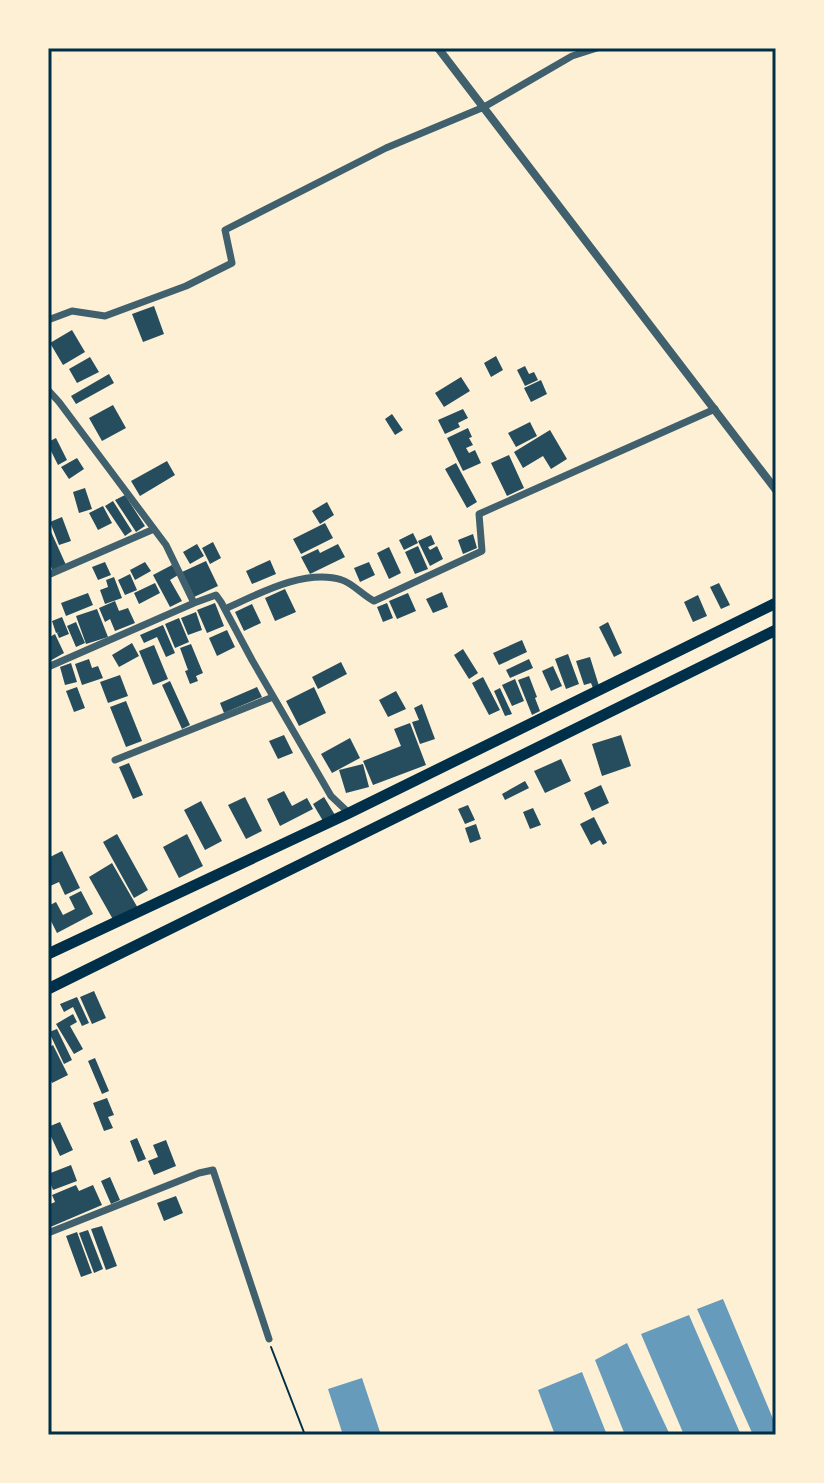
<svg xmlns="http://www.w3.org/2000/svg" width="824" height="1483" font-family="'Exo 2',sans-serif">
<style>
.water{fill:#669bbc}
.building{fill:#264d5e}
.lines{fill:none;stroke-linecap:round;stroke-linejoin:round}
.path{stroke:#003049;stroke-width:2}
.minor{stroke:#3f606c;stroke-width:7}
.tertiary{stroke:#3f606c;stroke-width:8}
.trunk{stroke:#003049;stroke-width:11}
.neatline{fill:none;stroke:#003049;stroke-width:3}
</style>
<rect width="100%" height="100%" fill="#fdf0d5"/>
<path class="water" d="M723,1299L776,1426V1435H753L697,1309Z
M689,1315L741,1435H684L641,1334Z
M627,1343L670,1435H625L595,1360Z
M582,1372L607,1435H555L538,1390Z
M362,1378L381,1435H343L328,1389Z"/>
<path class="building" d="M154,306L164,334L143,342L132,314Z
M72,330L85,352L63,365L50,343Z
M496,356L503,370L491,377L484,363Z
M90,357L99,372L77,383L69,369Z
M525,366L529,374L534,372L538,380L525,386L517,370Z
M109,374L114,383L76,404L71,396Z
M461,377L470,391L444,407L435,393Z
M541,380L547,394L531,402L524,388Z
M113,405L126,428L102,441L89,418Z
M463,409L468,418L458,423L460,427L445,434L438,420Z
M392,414L403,430L395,435L385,419Z
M530,422L537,436L516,447L508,433Z
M468,428L472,437L469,438L473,445L466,448L469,453L475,450L481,463L463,471L447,438Z
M550,430L567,459L551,469L543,456L523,468L514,452Z
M56,438L67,460L58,465L48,445V442Z
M509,455L524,488L507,496L491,463Z
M77,458L84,469L69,479L61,467Z
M167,461L175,475L140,496L131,481Z
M456,463L477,502L467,508L445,469Z
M85,488L92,509L79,513L73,492Z
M125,495L145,526L136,532L115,500Z
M113,501L132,531L125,536L105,506Z
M327,502L334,515L320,524L312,511Z
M103,506L112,523L98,530L89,513Z
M62,517L71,541L59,545L50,522Z
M325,523L333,538L301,554L293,539Z
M48,525L66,565L53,571L48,560Z
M413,533L418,543L404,550L399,540Z
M473,534L477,548L463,554L458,540Z
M431,535L435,544L428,547L430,550L437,546L443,559L430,566L418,541Z
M213,542L221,558L210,564L202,548Z
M197,544L204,556L190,564L183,552Z
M338,544L345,557L310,574L301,557L318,549L320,553Z
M418,546L428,569L415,574L405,552Z
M389,547L401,573L389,579L377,553Z
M270,560L276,574L252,584L246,571Z
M206,561L218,586L194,597L182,572Z
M105,562L111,575L98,580L92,567Z
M145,562L151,571L135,580L130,570Z
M369,562L375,575L360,582L354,568Z
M172,565L178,575L170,580L182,601L170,607L153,575Z
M130,574L137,590L125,595L118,580Z
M114,577L122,598L105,604L100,590L108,587L106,580Z
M155,583L160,593L139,604L134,593Z
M719,583L730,605L721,609L710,587Z
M285,589L296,612L275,621L265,598Z
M442,592L448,607L433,613L426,599Z
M88,593L93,605L66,616L61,603Z
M408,593L416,611L397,619L389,601Z
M698,595L707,616L693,622L684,602Z
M115,601L119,611L128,608L135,623L115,631L110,619L105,622L99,608Z
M215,603L224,626L207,633L197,610Z
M387,603L393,618L383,622L377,607Z
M252,604L261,623L244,631L235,612Z
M97,609L108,637L86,644L76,616Z
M196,612L202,630L188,635L181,618Z
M62,617L69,634L59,638L57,633L60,632L56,633L52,621Z
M179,618L189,642L175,648L165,624Z
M76,622L85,643L76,647L67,626Z
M608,622L622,653L614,657L599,627Z
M163,625L175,653L166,657L157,637L144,643L140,635Z
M227,630L235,647L217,656L209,638Z
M55,634L64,653L48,662V638Z
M522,640L527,652L499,665L493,653Z
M132,643L139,656L119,667L112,655Z
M191,644L203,673L196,676L198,681L190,684L185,671L188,670L180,648Z
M154,645L168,679L153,685L139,651Z
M463,649L478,673L469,679L454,655Z
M568,654L579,684L566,689L555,659Z
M590,657L599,686L593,688L591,683L584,685L576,661Z
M89,659L92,668L98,666L103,678L82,685L75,664Z
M529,659L533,668L510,678L506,670Z
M341,662L347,674L318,689L312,677Z
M71,663L77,682L65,685L60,667Z
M553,666L562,686L551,691L542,671Z
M120,675L128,696L108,703L100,682Z
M529,676L537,697L535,698L540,711L532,715L518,680Z
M483,677L500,710L489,715L472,683Z
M515,679L524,701L512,706L502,685Z
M170,681L190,725L182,729L162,685Z
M77,687L85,708L74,712L66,691Z
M257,687L262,697L224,713L220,703Z
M314,687L326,713L299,726L286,701Z
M500,688L512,714L505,716L494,691Z
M396,691L406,709L388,717L379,700Z
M126,701L142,741L126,747L110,707Z
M422,704L435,739L420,744L412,722L419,720L414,708Z
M410,723L426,765L373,785L363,761L401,746L394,729Z
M284,735L293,753L278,759L269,741Z
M621,735L631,766L602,776L592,744Z
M350,738L360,758L332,773L321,754Z
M561,759L571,781L545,793L534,771Z
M129,763L143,795L133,799L119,767Z
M363,764L369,787L346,793L339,770Z
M525,781L529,788L505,800L502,794Z
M601,785L609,803L592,811L584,793Z
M284,791L292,806L307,798L313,809L280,826L267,799Z
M245,797L262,831L246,839L228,805Z
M324,797L335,815L323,821L313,804Z
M201,801L222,841L205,850L184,810Z
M468,805L475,820L465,824L458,809Z
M533,808L541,825L530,829L523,812Z
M594,817L607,843L603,845L600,840L591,845L580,824Z
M476,824L481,839L470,843L465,828Z
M117,834L148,890L134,898L103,842Z
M187,834L203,866L179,878L163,847Z
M62,851L80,888L65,895L59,882L48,887V858Z
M112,863L139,910L115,923L89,877Z
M81,891L93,914L57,933L48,915V906L56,902L63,915L75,909L69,897Z
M94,991L106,1018L92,1024L80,997Z
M77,997L89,1023L82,1026L73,1007L64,1012L60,1004Z
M73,1014L77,1022L70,1026L83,1049L74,1054L56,1024Z
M57,1029L72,1060L64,1064L49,1032Z
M53,1045L68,1075L52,1083L48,1075V1048Z
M95,1058L109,1091L102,1094L88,1061Z
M107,1098L114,1115L108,1117L113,1128L104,1131L93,1103Z
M60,1122L73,1150L60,1156L48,1130V1127Z
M137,1138L146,1159L138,1162L130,1141Z
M166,1140L176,1166L154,1175L148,1161L158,1157L153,1145Z
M71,1165L77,1181L53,1190L51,1185L48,1186V1174Z
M110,1177L120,1200L111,1204L101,1181Z
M76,1185L79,1191L93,1185L102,1205L48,1228V1205L55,1202L52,1195Z
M176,1196L183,1213L164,1221L157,1203Z
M102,1226L117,1266L106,1270L91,1229Z
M88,1230L103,1269L94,1273L79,1233Z
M77,1232L92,1273L81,1277L66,1236Z"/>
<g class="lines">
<path class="path" d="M271,1347L305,1435"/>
<path class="minor" d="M48,320L72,311L105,316L186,286L232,263L225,230L386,148L484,107L572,56L597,48
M48,390L59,402L166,545L194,603L216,595L221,602L252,660L331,796L349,813
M48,575L154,529
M225,609C258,594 305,568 342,580C352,583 364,596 374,601L482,551L479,514L715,409
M48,667L194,603
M115,760L273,697
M48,1233L199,1173L213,1170L269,1339"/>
<path class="tertiary" d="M438,48L776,490"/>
<path class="trunk" d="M48,954L349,813L776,603
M48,989L776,630"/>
</g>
<rect width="824" height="1483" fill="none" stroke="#fdf0d5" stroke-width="100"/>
<rect x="50" y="50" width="724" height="1383" class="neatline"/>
</svg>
